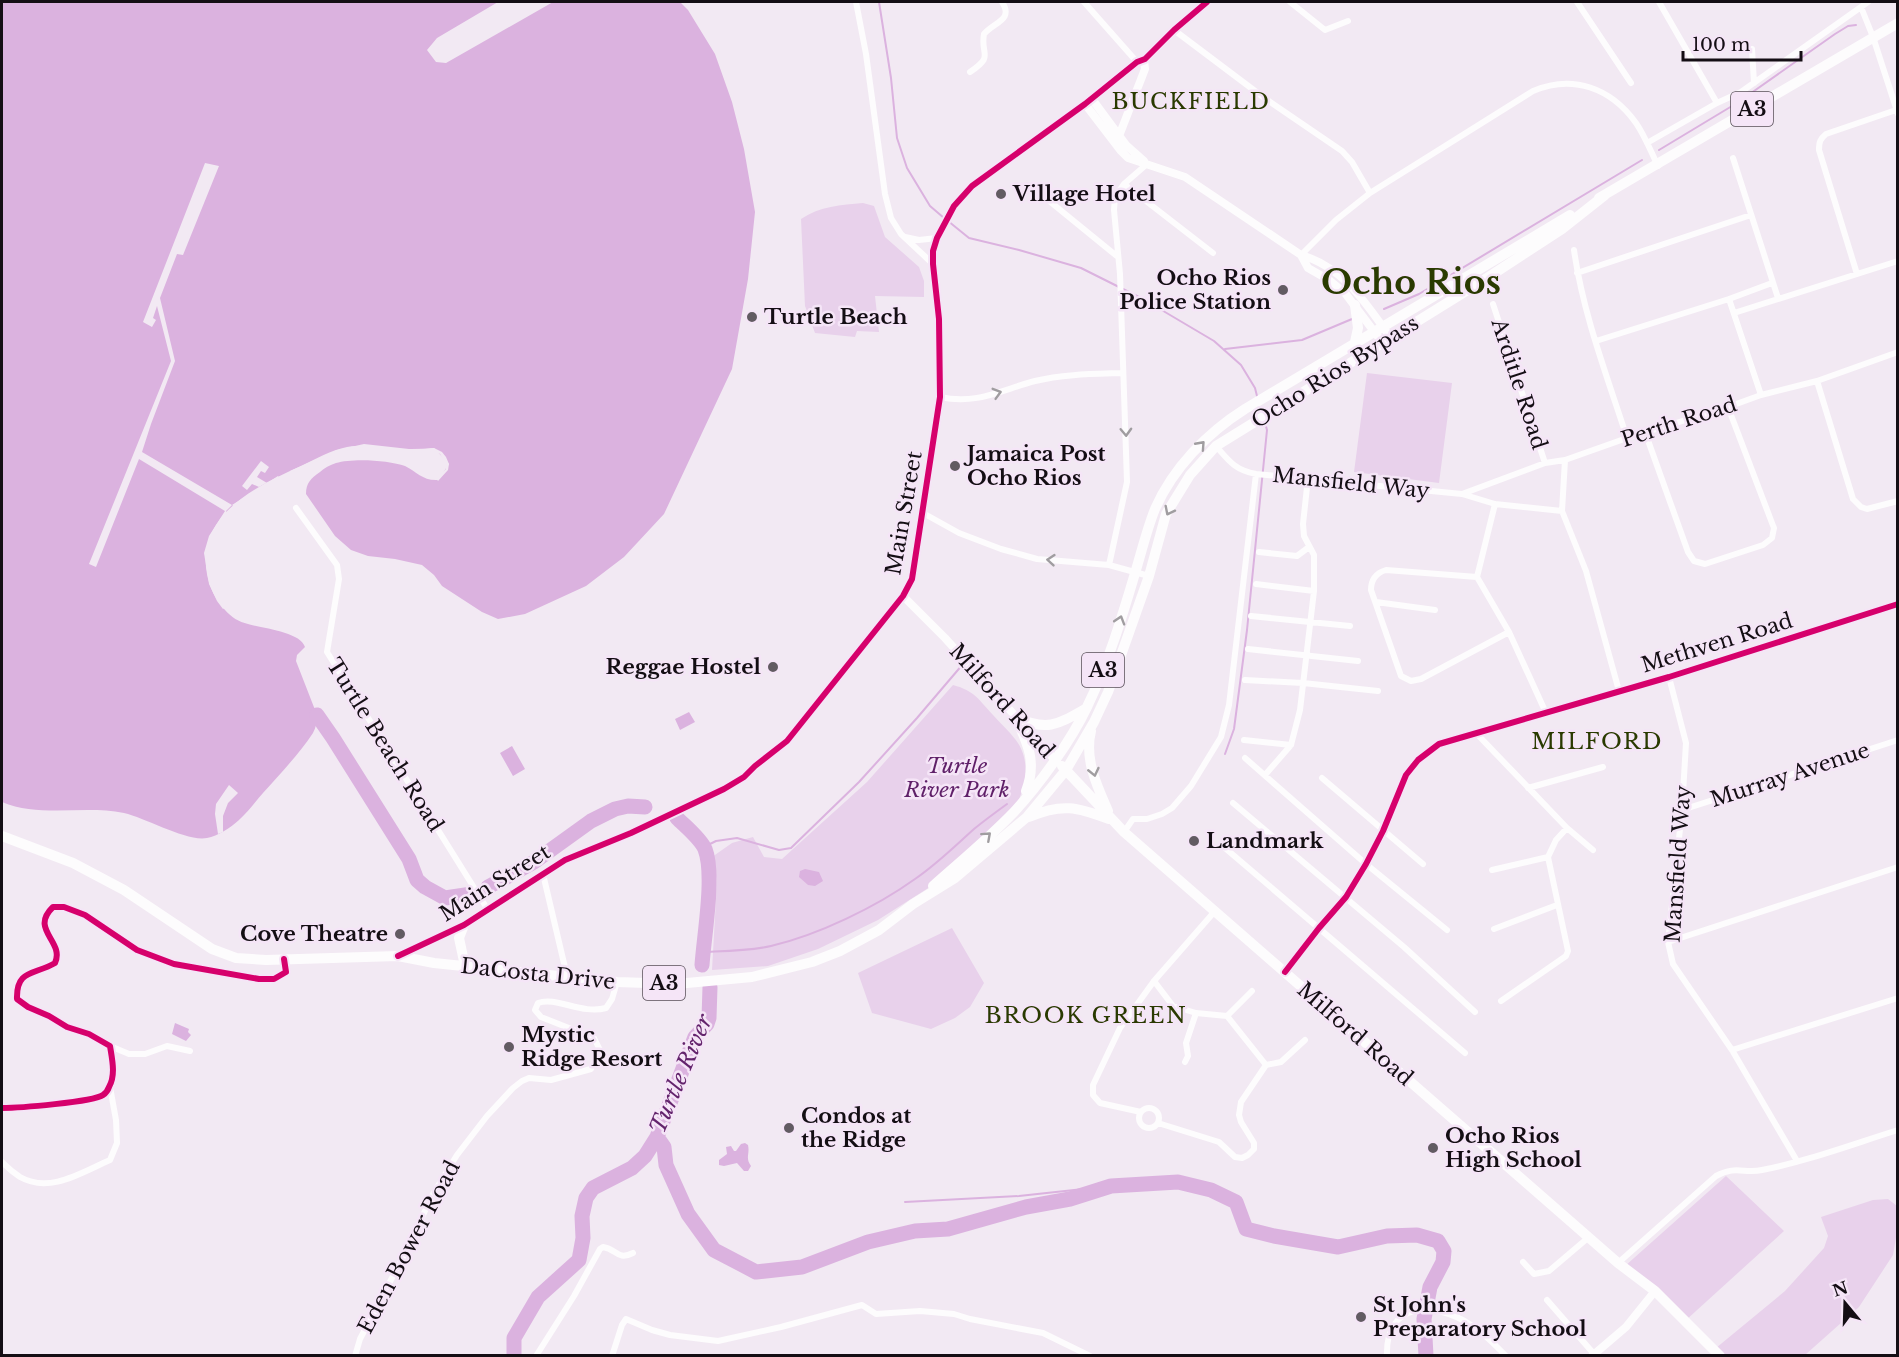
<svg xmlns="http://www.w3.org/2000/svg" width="1899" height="1357" font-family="'Libre Baskerville',serif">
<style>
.green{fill:#e8d1eb}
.water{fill:#dbb2df}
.pier{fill:#f2e9f3}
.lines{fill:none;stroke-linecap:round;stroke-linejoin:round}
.stream{stroke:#dbb2df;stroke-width:2}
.river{stroke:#dbb2df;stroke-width:15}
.minor{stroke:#fdfcfd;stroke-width:6}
.tertiary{stroke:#fdfcfd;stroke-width:8}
.primary{stroke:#fdfcfd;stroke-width:10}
.cycleway-casing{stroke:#f5e5f7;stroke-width:10}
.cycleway{stroke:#d6006c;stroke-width:6}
.oneway{stroke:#a09da0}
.poi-dot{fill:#625b62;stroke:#f5e5f7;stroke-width:2}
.labels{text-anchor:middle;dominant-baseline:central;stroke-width:5;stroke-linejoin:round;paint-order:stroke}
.shield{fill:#f5e5f7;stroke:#584e58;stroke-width:1.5}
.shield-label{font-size:20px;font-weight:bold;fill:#140e14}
.poi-label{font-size:21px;font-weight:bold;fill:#140e14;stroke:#f5e5f7;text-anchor:start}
.street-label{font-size:21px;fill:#140e14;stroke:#f5e5f7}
.park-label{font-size:21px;font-style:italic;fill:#5f1f68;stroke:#f5e5f7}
.neighbourhood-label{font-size:22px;letter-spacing:1.5px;fill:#2a3a01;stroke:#f5e5f7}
.water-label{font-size:22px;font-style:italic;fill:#64246d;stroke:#f5e5f7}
.town-label{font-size:33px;font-weight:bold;fill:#2a3a01;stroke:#f5e5f7}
</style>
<rect width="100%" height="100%" fill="#f2e9f3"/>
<path class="green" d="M863,203L874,206L885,237L919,267L924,281V297L875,296L879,332L857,331L855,337L815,333L805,306L801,219C820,206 841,205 863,203Z
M1367,373L1452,383L1439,483L1354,472Z
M953,685C975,691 978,699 993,715C1000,723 1009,731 1015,739C1032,760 1026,789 1014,809L933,885L878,920L818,949L768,966L712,970L717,881L712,857L732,843L753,837L764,857L782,859L867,782Z
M952,928L984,983L970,1007L955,1018L931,1029L872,1013L858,973Z
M1726,1176L1784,1231L1685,1321L1625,1266Z
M1888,1199L1897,1206V1232L1893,1255L1859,1307L1805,1355H1724L1716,1348L1785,1291L1824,1248L1828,1236L1821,1217L1873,1200Z"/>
<path class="water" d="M2,2H498L437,38L427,50L436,62L446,63L553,2H680L688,10L715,54L732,102L744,149L755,212L748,279L732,369L664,514L624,557L586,586L525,614L498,619L482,612L442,586L434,575L422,565L395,559L368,556L351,550L335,536L306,494C306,483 311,478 320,472C324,468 330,465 336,463C352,458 389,460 405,466C417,472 423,481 438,480L449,464L434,448C414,450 395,449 375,447C366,447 356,445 347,447C331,450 316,459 301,466C256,486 196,515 207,574C209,586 216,601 225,610C231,617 239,622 248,624C262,628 301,632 305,647L297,655L296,661L317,715C317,722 316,727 313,733C299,754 280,774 263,793C255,802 248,812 239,820C230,828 218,836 207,838C187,842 146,818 124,813C84,805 40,818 2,802Z
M689,712L695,722L680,730L675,719Z
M512,746L525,769L513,776L500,753Z
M805,869L819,872L823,881L815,886L808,885L799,877L800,871Z
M175,1023L189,1029L188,1032L191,1035L186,1041L172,1034Z
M745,1143L748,1145C750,1154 745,1158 751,1166L748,1171H744L737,1163L724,1166L719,1165V1160L727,1154L726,1147L731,1146L734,1151H736L741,1144Z"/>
<path class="pier" d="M205,163L219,166L183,255L177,254L160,298L175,361L151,424L142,452L232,505L257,489L259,491L235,507L232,505L226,511L227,513L212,537L208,554L209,567L212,583L219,599L226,607L223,609L217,601L209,584L204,553L209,536L225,511L139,459L96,567L89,564L171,361L157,306L153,318L156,320L152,327L143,322Z
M364,444L418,450L434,448L442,452L446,457L449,464L448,470L438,481L436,478L446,469V464L440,454L434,451L418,453L364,447L338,452L291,473L290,471L337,450Z
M261,461L269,467L265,473L261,471L257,477L267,483L278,476L280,479L269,485L266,483L259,487L252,484L247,490L242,486Z
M229,785L238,793L228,803L223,816V832L218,834L215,814L216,804Z"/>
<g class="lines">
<path class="stream" d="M879,2L891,78L897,138L907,168L930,206L944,218
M1659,150L1737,103L1835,34L1848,26L1856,25
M948,221L969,238L1019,250L1081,268L1143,299L1214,341L1241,365L1255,388L1257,396
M1384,309L1419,294L1642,160
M1225,349L1302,340L1352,319
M1225,754L1234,729L1247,630L1267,430L1264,419
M704,847L716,841L737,838L779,850L791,848L859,782L917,718L963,664
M703,952C725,951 749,951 771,946C818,935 876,907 915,879C937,864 955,846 974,829C985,820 996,812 1007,804
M905,1202L1019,1196L1111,1186"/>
<path class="river" d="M317,715L333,738L409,859L417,880L425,887L445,898L472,894
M677,818C686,827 700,838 705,849C715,875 704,935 702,965
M488,887L534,862L591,821L615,809L628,806L645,807
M657,1137L664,1147L666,1165L688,1214L714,1250L756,1272L802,1267L868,1242L915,1231L948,1229L1026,1207L1070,1199L1111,1186L1178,1182L1211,1190L1236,1202L1246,1229L1274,1236L1338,1247L1387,1236L1417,1235L1438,1241L1444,1251L1443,1262L1430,1287L1424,1319L1426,1356
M514,1356V1338L538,1297L579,1260L583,1238L582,1216L586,1198L593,1188L632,1168L645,1156L657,1137L695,1037L707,1024L709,1018L710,987"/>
<path class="minor" d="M856,2L866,54L885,194L891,218L901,234L933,264
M1084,2L1137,62
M1290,2L1325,30L1348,21
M1577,2L1631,83
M1659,2L1717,103
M1861,7L1873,37L1898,114
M1174,30L1263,97L1342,151L1352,162L1370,193
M1752,49L1754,83
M970,72C995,55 980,56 984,34C994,22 1014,20 1002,2
M1647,143L1717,103L1741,92L1868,2
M1733,158L1778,298
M1124,184L1213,253
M1048,200L1118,257
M905,237L919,240L937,238
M1574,250C1583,314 1607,376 1627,438
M1301,255L1336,220L1370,193L1533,91C1573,74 1611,88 1636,123C1645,136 1651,152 1658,166
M1577,273L1751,215
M1857,274L1819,150C1819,142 1820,139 1826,134L1896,110
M1729,299L1772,283
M1493,304L1545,463
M1734,313L1898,261
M1596,341L1729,299L1761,395
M1817,381L1853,499L1861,507L1867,509L1898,501
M940,397C977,405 1001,390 1035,381C1064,374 1094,374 1123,373
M1645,432L1688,552L1694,561L1705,564L1763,545L1772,538L1774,528L1772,523L1728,407
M1216,446C1229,461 1235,470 1256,474L1462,494L1495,504L1562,511
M1565,460L1562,511L1586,571L1619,691
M1462,494L1545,463L1565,460L1627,438L1728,407L1761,395L1817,381L1898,352
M1495,504L1477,577L1509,632L1546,713
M296,508L337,565L339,579L327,652L488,910
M923,513L959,533L1001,549L1037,559L1109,565L1149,576
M1259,552L1297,556L1309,547
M1109,565L1127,482L1120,274L1114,210L1115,197L1124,184L1147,164
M1477,577L1386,570C1376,573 1371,580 1371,590L1401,676L1411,681L1421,679L1509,632
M1256,584L1314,591
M1376,602L1435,610
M1251,616L1350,626
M1248,649L1358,661
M1669,677L1686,743L1682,810L1668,942L1673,964L1732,1050L1797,1161
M1245,680L1303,683L1378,691
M1476,733L1567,828L1593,850
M1244,740L1291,745L1300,710L1314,591V555L1304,536L1303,524L1308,478
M1245,758L1366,864L1447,930
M1265,775L1291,745
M1322,778L1423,864
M1528,788L1603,767
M1233,803L1404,947L1475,1012
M1682,810L1898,740
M1124,832L1133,819H1147L1162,814L1172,808L1191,786L1221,737L1229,705L1256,474
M1225,848L1465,1053
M1492,870L1548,857
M543,874L567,976
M1494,929L1557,905
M1668,942L1898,867
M1285,972L1319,928L1346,897L1366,864L1383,831L1406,775L1418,760L1439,744L1669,677L1898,604
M1154,981L1173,1006L1196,1013L1227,1016L1266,1065
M1501,1001L1566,956L1568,951L1548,857L1556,840L1567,828
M1227,1016L1252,991
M110,1046L129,1054H145L167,1046L190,1051
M1732,1050L1898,998
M1185,1062L1188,1056L1186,1043L1196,1013
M1266,1065L1281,1062L1305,1040
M2,1108C18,1108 93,1102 103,1095C106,1093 108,1090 109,1087C116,1075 112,1059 110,1046L89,1034L67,1027L49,1016L28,1007L17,999C16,969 35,975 55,963C65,941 29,930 53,907H64L85,915L137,950L174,964L259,979H274L286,972L284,959
M1139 1118a10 10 0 1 1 20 0a10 10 0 1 1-20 0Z
M1141,1112L1100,1103L1093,1095V1085L1120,1028L1154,981L1215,911
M1158,1123L1219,1142L1235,1157L1242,1158L1248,1155L1254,1149V1143L1241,1122L1239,1115L1241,1102L1266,1065
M2,1162C7,1167 14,1173 20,1177C50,1194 82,1172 110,1160L117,1143L116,1120L110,1087
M1523,1262L1534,1274L1549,1271L1589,1237
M1618,1263L1716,1176C1736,1165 1744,1174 1762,1170C1808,1161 1853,1144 1898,1130
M1547,1300L1594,1354
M355,1356L360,1339L405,1253L433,1194L457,1155L487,1116L513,1088L522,1081L529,1078L551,1080L591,1069L600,1050L594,1038L541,1017L535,1010L538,1003C556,996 582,1015 606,1008L612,999L617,982
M536,1356L574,1296L600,1249L603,1247C617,1249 617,1261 633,1253
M612,1356L622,1325L626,1319L652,1330L670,1335L718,1341L781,1327L862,1305L876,1314L920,1311L954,1314L970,1319L1043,1333L1090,1356
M1387,1356C1385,1301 1435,1301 1471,1325C1484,1333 1495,1345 1506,1356"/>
<path class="tertiary" d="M1092,99L1126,145L1144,161
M1085,104L1121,151L1128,158L1185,177L1301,255C1343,267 1366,303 1390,337
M1119,136L1145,69L1144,60
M1301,255L1308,268L1329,280L1345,293L1382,342
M903,596L945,638L1055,760
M398,956L464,925L565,860L631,833L724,789L744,777L755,766L787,741L903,596L912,579L940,397L939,319L933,264V251L937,238L954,206L972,186L1085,104L1137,62L1145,59L1174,30L1207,2
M1592,1356L1626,1327L1655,1291"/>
<path class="primary" d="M1599,198L1898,23
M1355,342L1358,328L1355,305
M1016,718C1028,744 1037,763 1026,791
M1016,718C1048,731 1057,725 1085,709
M1091,731C1084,759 1097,786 1108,811
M1062,766L1124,832L1618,1263L1655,1291L1720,1356
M1029,817C1062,803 1077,807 1109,819
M2,836L73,863L124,890L212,949L236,958L266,960L398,956L434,963L617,982L676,984L752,977L812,962L840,951L879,930L913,904L955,878L1027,817L1066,770L1094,722L1108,692L1149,576L1166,514L1190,475L1216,446L1484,280L1562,229L1605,195
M933,886C960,862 989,838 1014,812C1039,785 1071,741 1087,707C1108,664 1122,617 1136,570C1142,550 1147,529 1155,509C1173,468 1207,433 1245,409L1570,215
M464,925L459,938L465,966"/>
<g class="cycleway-casing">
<path id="cycleway" d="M398,956L464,925L565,860L631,833L724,789L744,777L755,766L787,741L903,596L912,579L940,397L939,319L933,264V251L937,238L954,206L972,186L1085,104L1137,62L1145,59L1174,30L1207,2
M1285,972L1319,928L1346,897L1366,864L1383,831L1406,775L1418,760L1439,744L1669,677L1898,604
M2,1108C18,1108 93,1102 103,1095C106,1093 108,1090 109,1087C116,1075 112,1059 110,1046L89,1034L67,1027L49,1016L28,1007L17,999C16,969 35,975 55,963C65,941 29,930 53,907H64L85,915L137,950L174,964L259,979H274L286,972L284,959"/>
</g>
<use href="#cycleway" class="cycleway"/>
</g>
<defs><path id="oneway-chevron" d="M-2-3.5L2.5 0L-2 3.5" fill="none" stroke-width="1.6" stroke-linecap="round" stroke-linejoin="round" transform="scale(1.5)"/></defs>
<g class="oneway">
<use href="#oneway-chevron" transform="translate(997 393) rotate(-16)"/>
<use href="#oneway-chevron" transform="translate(1126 432) rotate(88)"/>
<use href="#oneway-chevron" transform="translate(1201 445) rotate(-48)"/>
<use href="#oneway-chevron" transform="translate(1169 511) rotate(117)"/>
<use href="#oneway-chevron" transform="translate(1051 560) rotate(-175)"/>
<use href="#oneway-chevron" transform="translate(1120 620) rotate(-73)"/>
<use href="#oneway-chevron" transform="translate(1094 772) rotate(77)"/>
<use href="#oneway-chevron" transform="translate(987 836) rotate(-42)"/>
</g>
<g class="poi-dot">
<circle cx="1001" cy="194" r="6"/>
<circle cx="1283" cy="290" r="6"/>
<circle cx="752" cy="317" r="6"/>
<circle cx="955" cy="466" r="6"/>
<circle cx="773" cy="667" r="6"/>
<circle cx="1194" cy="841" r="6"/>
<circle cx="400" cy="934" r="6"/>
<circle cx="509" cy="1047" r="6"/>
<circle cx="789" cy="1128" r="6"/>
<circle cx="1433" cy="1148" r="6"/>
<circle cx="1361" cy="1317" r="6"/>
</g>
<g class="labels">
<g class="shield">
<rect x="1731" y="92" width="42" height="34" rx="4.5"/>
<rect x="1082" y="653" width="42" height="34" rx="4.5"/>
<rect x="643" y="966" width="42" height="34" rx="4.5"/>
</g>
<g class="shield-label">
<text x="1752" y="109">A3</text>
<text x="1103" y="670">A3</text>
<text x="664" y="983">A3</text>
</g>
<g class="poi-label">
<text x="1013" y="194">Village Hotel</text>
<text x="1271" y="278" text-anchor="end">Ocho Rios<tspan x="1271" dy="24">Police Station</tspan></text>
<text x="764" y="317">Turtle Beach</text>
<text x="967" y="454">Jamaica Post<tspan x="967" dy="24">Ocho Rios</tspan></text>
<text x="761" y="667" text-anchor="end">Reggae Hostel</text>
<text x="1206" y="841">Landmark</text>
<text x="388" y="934" text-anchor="end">Cove Theatre</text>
<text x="521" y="1035">Mystic<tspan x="521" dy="24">Ridge Resort</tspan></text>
<text x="801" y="1116">Condos at<tspan x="801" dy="24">the Ridge</tspan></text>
<text x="1445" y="1136">Ocho Rios<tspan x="1445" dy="24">High School</tspan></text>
<text x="1373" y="1305">St John's<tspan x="1373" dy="24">Preparatory School</tspan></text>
</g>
<g class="street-label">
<text transform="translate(1335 372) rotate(-32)">Ocho Rios Bypass</text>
<text transform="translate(1519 384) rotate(72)">Arditle Road</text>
<text transform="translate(1679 422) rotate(-18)">Perth Road</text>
<text transform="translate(1351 483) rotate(6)">Mansfield Way</text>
<text transform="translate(904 513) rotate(-80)">Main Street</text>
<text transform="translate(1717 643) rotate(-17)">Methven Road</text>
<text transform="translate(1002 701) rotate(48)">Milford Road</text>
<text transform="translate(385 745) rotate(58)">Turtle Beach Road</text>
<text transform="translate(1790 775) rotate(-18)">Murray Avenue</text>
<text transform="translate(1678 864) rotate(-86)">Mansfield Way</text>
<text transform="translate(495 883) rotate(-32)">Main Street</text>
<text transform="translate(538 974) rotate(6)">DaCosta Drive</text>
<text transform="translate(1355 1034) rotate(41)">Milford Road</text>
<text transform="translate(409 1247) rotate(-62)">Eden Bower Road</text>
</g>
<g class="park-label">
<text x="957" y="766">Turtle<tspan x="957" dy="24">River Park</tspan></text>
</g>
<g class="neighbourhood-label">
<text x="1191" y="101">BUCKFIELD</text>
<text x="1597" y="741">MILFORD</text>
<text x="1086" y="1015">BROOK GREEN</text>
</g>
<g class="water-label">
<text transform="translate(681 1074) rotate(-67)">Turtle River</text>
</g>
<g class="town-label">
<text x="1411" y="282">Ocho Rios</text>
</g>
</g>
<rect width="1899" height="1357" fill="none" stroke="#140e14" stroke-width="6"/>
<g transform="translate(1845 1303) rotate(341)" stroke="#f5e5f7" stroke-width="4.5" paint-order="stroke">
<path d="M0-4.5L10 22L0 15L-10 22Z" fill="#140e14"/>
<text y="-9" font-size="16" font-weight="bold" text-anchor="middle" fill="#140e14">N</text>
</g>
<path d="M1683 51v9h118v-9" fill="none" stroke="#140e14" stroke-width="3"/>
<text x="1692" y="51" font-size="18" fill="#140e14" stroke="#f5e5f7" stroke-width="4.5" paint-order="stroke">100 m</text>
</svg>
